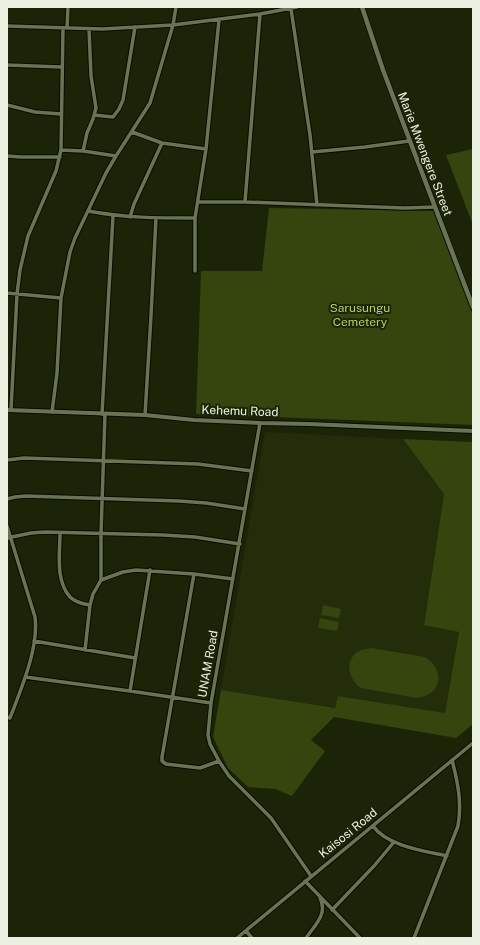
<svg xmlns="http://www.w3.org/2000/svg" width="480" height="945" font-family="'Public Sans',sans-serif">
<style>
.built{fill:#242d09}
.green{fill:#36440d}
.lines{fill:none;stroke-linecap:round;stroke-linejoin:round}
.minor-casing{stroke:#070c00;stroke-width:5.5}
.tertiary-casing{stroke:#070c00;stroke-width:6}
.secondary-casing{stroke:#070c00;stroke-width:6}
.minor{stroke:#6a7455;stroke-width:3.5}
.tertiary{stroke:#6a7455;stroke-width:4}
.secondary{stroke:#6a7455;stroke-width:4.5}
.labels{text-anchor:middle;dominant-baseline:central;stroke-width:4;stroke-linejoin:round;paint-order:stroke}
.street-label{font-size:12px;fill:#ebf1e0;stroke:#1c2407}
.park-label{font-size:12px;fill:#b3d361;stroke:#1c2407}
</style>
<rect width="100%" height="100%" fill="#1c2407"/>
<path class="built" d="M265,432L403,439L444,494L424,624L459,631L445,713L338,696L336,708L221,690Z"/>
<path class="green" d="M473,149V225L446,155Z
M269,208L433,211L473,316V425L196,414L201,271H262Z
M403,439L473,442V724L456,738L334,717L311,740L325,751L292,796L275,789L248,787L228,768L213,737L221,690L335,708L338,696L445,713L459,632L424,625L444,494Z
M323,605L341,609L339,618L321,615Z
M320,618L339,622L337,631L318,628Z
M371,648L425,657C445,670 443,695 417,698L361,688C347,679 344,657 361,650C364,649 368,649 371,648Z"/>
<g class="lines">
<g class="minor-casing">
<path id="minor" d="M291,9L310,135L317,205
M7,26L102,29L173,25L260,14L297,7
M67,28L68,7
M7,65L61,67
M7,105L35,112L61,114
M94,115L113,117L119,109L123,100L135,27
M132,132L162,143L206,149
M61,150L83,151L116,156
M83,151L87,133L93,119L96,108L91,76L89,29
M312,152L365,147L409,141
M7,156L21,157H60
M198,202H245L404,208L435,207
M245,202L260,14
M88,211C125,218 159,218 195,218
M130,217L134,204L162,143
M195,271V218L206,149L219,20
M7,293L61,298
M11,410L17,294L20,270L28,236L56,171L61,150L63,28
M52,412L57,373L61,298L70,252L75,238L106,173L116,156L150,103L173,25L176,7
M102,414L113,216
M145,415L151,316L156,218
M260,423L211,703L208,735L210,744L219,761L229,776L271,818L311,876
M7,460L24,458L198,464L252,471
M7,499L15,497L26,496L179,501L206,503L245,509
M7,526L35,617C39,648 21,689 10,718L7,717
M60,533C60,553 55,580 70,597C75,602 83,604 90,605
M7,538L31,533L45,532L163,535L195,537L240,544
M194,574L162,757V761L166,764L200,768L219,761
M101,580L123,572L136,570L194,574L233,579
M34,641L135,658
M85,650L90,605L93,594L101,580V533L105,414
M25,677L130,691L211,703
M130,691L150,570
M373,826C387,846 424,851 447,856
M305,881L360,938
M332,910L374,866L394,842
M246,931L252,938
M237,938L473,743
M306,938C315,925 328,914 320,898
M414,938L458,826C462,803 458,783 452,760"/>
</g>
<g class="tertiary-casing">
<path id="tertiary" d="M7,410L145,415L194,420L260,423L309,424L473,431"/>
</g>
<g class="secondary-casing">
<path id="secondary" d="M362,7L383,70L473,307"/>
</g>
<use href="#minor" class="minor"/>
<use href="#tertiary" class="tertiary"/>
<use href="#secondary" class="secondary"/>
</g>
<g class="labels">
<g class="street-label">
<text transform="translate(425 154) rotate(69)">Marie Mwengere Street</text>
<text transform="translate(240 411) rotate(2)">Kehemu Road</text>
<text transform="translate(208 664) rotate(-80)">UNAM Road</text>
<text transform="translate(348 833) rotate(-39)">Kaisosi Road</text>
</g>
<g class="park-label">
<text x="360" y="308">Sarusungu<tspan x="360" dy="14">Cemetery</tspan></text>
</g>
</g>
<rect width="480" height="945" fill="none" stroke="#ebf1e0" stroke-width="16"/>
</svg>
